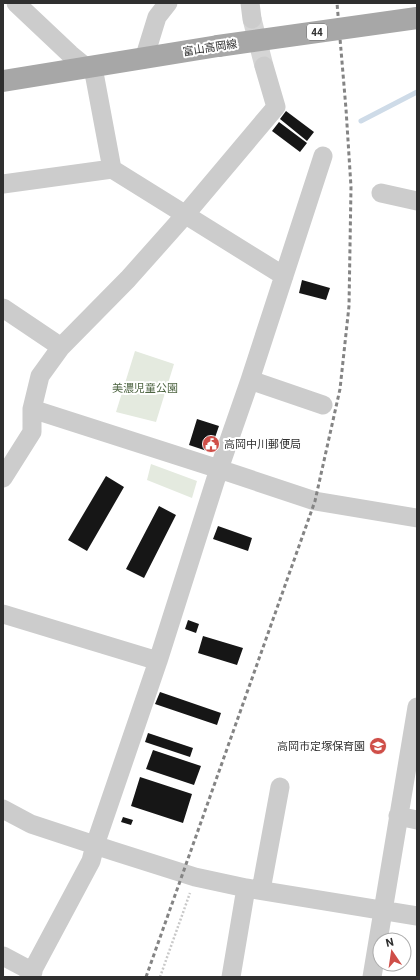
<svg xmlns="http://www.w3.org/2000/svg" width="420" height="980" font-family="Roboto,'Noto Sans JP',sans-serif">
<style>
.green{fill:#e4eadf}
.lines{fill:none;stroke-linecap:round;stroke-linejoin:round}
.stream{stroke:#cedbe8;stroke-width:5}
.building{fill:#161616}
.minor-tunnel{stroke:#d5d5d5;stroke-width:19;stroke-dasharray:19 10;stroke-linecap:butt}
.path{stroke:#c9c9c9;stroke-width:2.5;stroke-dasharray:2 2;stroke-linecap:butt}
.minor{stroke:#ccc;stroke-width:19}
.major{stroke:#a7a7a7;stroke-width:22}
.rail{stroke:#848484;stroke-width:3;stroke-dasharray:4 3;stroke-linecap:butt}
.major-bridge{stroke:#a7a7a7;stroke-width:22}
.labels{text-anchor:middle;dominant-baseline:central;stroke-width:4;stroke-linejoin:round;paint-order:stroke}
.shield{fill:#fff;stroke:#6d6d6d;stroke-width:1}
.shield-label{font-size:10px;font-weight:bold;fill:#2f2f2f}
.street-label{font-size:11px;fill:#2f2f2f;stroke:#fff}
.park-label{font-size:11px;fill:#4e6542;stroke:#fff}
.poi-label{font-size:11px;fill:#2f2f2f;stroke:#fff;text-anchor:start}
</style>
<rect width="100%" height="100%" fill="#fff"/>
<path class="green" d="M135,351L174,364L156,422L116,412Z
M151,464L197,481L192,498L147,480Z"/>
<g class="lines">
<path class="stream" d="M361,121L417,92"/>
</g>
<path class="building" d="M286,111L314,132L307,141L280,119Z
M279,122L307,143L300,152L272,131Z
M302,280L330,288L326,300L299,293Z
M197,419L219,426L210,452L189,445Z
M106,476L124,487L87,551L68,540Z
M159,506L176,515L144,578L126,569Z
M218,526L252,538L248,551L213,539Z
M188,620L199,624L196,633L185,629Z
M203,636L243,648L237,665L198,653Z
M160,692L221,713L217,725L155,704Z
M148,733L193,748L190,757L145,742Z
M153,750L201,766L194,785L146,769Z
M140,777L192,794L183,823L131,806Z
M123,817L133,820L131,825L121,822Z"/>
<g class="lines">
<path class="minor-tunnel" d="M252,19L264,66"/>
<path class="path" d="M160,977L190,893"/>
<path class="minor" d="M16,3L70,54L87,68
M250,3L252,19
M144,59L157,17L168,3
M112,169L284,276
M3,184L112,169L95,78L92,67
M381,193L417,201
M3,308L61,347
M250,380L323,405
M32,409L219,469L315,501L417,518
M3,478L32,432V409L40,376L61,347L128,279L185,215L276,107L264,66
M3,614L158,661
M3,809L31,824L113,851L195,877L246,888L417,916
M398,816L417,820
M261,890L280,787
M3,956L33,972
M29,977L91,861L95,845L158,661L219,469L250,380L323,156
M231,977L246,888
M372,977L417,707"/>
<path class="major" d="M3,81L218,46"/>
<path class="rail" d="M146,977L315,501L340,389L349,306L351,187L346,109L337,3"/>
<path class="major-bridge" d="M218,46L417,18"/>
</g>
<defs>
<g id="civic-disc" transform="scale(0.9)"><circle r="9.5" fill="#cf4e48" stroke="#fff"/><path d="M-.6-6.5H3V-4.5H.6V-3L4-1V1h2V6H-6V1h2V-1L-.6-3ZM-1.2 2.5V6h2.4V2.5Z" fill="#fff"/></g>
<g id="school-disc" transform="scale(0.9)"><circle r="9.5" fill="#cf4e48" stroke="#fff"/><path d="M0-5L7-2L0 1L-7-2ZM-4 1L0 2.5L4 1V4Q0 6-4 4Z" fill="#fff"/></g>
</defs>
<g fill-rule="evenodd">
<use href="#civic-disc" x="211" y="444"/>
<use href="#school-disc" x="378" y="746"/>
</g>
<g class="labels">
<rect class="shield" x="307" y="24" width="20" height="16" rx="3"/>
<g class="shield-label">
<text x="317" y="32">44</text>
</g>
<g class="street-label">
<text transform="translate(210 48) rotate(-9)">富山高岡線</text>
</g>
<g class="park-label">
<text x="145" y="388">美濃児童公園</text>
</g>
<g class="poi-label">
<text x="224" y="444">高岡中川郵便局</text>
<text x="365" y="746" text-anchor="end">高岡市定塚保育園</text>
</g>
</g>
<rect width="420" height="980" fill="none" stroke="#2f2f2f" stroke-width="8"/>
<g transform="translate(392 952) rotate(347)"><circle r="19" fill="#ffffff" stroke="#acacac"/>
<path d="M0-3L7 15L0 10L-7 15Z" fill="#cf4e48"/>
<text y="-6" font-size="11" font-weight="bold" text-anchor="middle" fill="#2f2f2f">N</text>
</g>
</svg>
